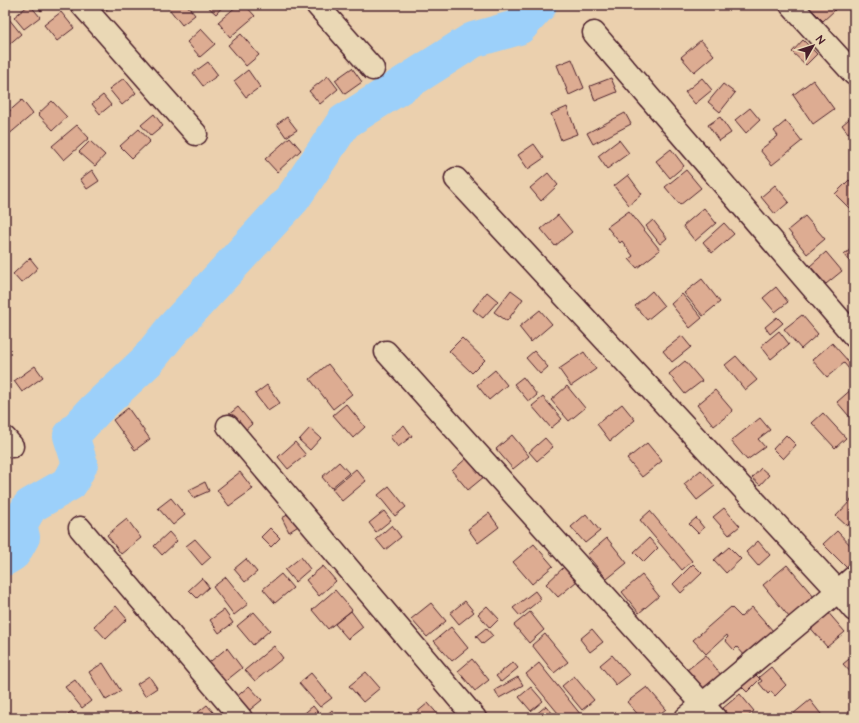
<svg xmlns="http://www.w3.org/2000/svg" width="859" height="723" font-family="'Architects Daughter',sans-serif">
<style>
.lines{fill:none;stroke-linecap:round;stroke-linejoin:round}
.river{stroke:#9cd0fa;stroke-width:36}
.building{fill:#ddac92;stroke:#4a1f2b}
.minor-casing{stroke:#4a1f2b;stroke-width:25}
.minor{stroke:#ead8b5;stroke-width:22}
</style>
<rect width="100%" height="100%" fill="#ebd0ae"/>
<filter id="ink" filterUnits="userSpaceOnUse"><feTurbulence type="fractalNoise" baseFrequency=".025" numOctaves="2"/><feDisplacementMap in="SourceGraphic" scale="8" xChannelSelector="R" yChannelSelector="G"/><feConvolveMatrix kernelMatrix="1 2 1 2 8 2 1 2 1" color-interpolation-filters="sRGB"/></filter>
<g filter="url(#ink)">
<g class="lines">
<path class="river" d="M5,558L13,553L22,537L19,525L30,506L70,483L80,464L71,436L96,409L147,361L171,331L293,198L344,122L473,40L519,27L539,5"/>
</g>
<path class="building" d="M29,5H30L40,17L24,29L14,17Z
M36,5H48L41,11Z
M100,5H112L105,11Z
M166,5H187L195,15L182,25Z
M206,5H224L216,14Z
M238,5H245L255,16L230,37L218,22Z
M807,5H831L835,10L823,21Z
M61,12L74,28L57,41L44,25Z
M5,14L21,34L7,46L5,44Z
M201,29L215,44L200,57L187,42Z
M241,34L259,55L246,66L228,45Z
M701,40L714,55L694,72L681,57Z
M803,40L817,54L806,65L792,52Z
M572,59L584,88L569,95L557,65Z
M208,62L218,75L203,86L193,73Z
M352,68L362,82L345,94L335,80Z
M248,70L260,87L246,97L234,81Z
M328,76L338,89L320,104L309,91Z
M124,78L136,93L122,105L109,89Z
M611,78L617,92L595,101L590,86Z
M702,78L712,90L695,104L685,92Z
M813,80L834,109L813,124L793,95Z
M723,84L735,93L720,112L708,102Z
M103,95L111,105L100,114L92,104Z
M22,100L33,114L7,136L5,134V115Z
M52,101L67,117L53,130L38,114Z
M567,107L577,134L561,140L551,114Z
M750,108L760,120L746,133L735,120Z
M625,113L631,124L593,144L587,133Z
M154,114L163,126L151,136L141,125Z
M854,115V128L848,133L842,125Z
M287,117L297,130L286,137L277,124Z
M720,117L731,133L719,141L708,125Z
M786,121L802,141L772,165L760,150L778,136L774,131Z
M77,125L89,138L64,160L52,146Z
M139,129L150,141L132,158L120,146Z
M290,137L301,150L277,172L265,159Z
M619,140L629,153L607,169L598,156Z
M90,141L105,155L95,166L79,152Z
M534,144L544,158L528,169L518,155Z
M671,149L684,166L670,178L656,161Z
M92,170L99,181L87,189L80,179Z
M686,170L701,188L680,205L665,187Z
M548,173L558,185L541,201L530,188Z
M628,175L642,194L629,205L614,186Z
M849,180L854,185L853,212L835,194Z
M775,185L789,202L775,214L761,197Z
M704,208L716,223L695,241L683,226Z
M629,211L660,250L637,268L629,259L633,256L622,241L620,243L607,227Z
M558,215L572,232L555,246L541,229Z
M805,216L825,239L807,254L788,230Z
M653,220L667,238L660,244L646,226Z
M724,223L734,234L712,253L703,242Z
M854,246V267L844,255Z
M826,252L842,271L826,284L810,266Z
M30,258L38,268L21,283L13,274Z
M702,279L720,302L703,316L684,293Z
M776,287L788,302L775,312L763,298Z
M511,290L523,299L507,321L494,312Z
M652,291L664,306L647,320L635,306Z
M487,292L498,301L483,318L473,310Z
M682,294L702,318L690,328L671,304Z
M540,310L552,324L531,342L519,327Z
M802,315L818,334L801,349L784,329Z
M777,317L783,323L770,334L765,327Z
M779,331L789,344L771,359L761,346Z
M682,336L691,347L672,362L663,351Z
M462,338L485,360L472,373L449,351Z
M832,343L849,362L854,358V375L844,363L827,377L812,360Z
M534,351L548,367L540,374L526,358Z
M584,352L596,369L571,386L559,369Z
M736,356L757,380L745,390L725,365Z
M685,361L702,381L685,394L669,374Z
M328,364L352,394L333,409L310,379Z
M35,366L43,377L22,392L14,381Z
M495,370L507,385L489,400L477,385Z
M523,377L537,395L529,402L514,384Z
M267,385L280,403L268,411L255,394Z
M567,386L585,408L569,421L551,400Z
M854,387V422L837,402Z
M715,390L733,411L714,426L697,405Z
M543,397L562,419L551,428L532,406Z
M346,404L365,427L353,438L333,415Z
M622,404L635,420L610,441L597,424Z
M238,407L252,424L242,433L227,416Z
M128,408L150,439L135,450L113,420Z
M823,413L846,438L835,448L812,423Z
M760,418L770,430L758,439L765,447L747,460L731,441Z
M404,425L412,436L398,447L390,437Z
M310,428L321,438L310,450L299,440Z
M512,435L529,456L513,469L496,449Z
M786,435L796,445L783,459L773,449Z
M545,438L553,447L537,461L529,452Z
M295,442L306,455L288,469L278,457Z
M647,443L662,461L642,477L627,459Z
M469,456L485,476L468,490L452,471Z
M339,462L349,473L331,488L322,477Z
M761,468L769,475L760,485L752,478Z
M356,469L366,481L342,501L332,489Z
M701,470L715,486L697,500L684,484Z
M240,472L253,489L229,506L217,490Z
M205,482L209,491L193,498L189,490Z
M389,486L406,507L395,516L378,495Z
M854,497V519L847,526L836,516Z
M171,498L185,515L173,525L158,508Z
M724,508L740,526L729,535L713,517Z
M384,511L391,520L376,532L369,523Z
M650,511L692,561L682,570L640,520Z
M293,512L300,525L289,532L282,518Z
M489,513L499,527L478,543L468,529Z
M586,514L600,531L585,543L571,527Z
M696,518L704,528L698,533L689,524Z
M127,519L141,538L121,554L107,535Z
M392,525L401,537L385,550L376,539Z
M270,528L280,538L271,547L261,537Z
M837,531L854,549V560L846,567L823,544Z
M169,532L177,541L162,555L154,546Z
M607,538L627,563L607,579L587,555Z
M649,538L658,548L644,562L634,552Z
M195,539L211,557L202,565L186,546Z
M758,541L770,555L758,566L746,552Z
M534,544L553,566L532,584L513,562Z
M729,547L741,559L726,573L714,560Z
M301,557L310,569L295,582L285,570Z
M246,559L257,572L245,582L234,569Z
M693,564L702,573L681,593L673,584Z
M787,565L814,597L789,617L763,585Z
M323,566L336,581L319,596L306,580Z
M564,567L577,581L558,597L546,584Z
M281,574L293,588L275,603L263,589Z
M642,575L659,596L639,613L622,592Z
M226,577L248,604L234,615L213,587Z
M202,578L209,587L197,598L189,590Z
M335,590L352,610L328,629L312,610Z
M535,591L541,599L520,616L513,608Z
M465,601L474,612L459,624L450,613Z
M431,603L446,621L427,637L411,619Z
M116,606L127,619L106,639L94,626Z
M487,606L499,619L490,628L478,614Z
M731,607L741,617L752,607L774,632L746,657L737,647L734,650L725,640L728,637L727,635L706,654L693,640Z
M224,610L233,623L219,633L210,620Z
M826,610L845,632L827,647L808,625Z
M351,611L363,627L348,639L335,624Z
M254,612L270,630L253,645L237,626Z
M530,612L544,630L529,643L514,625Z
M451,627L468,648L452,661L434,641Z
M486,628L493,636L483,644L476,636Z
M592,629L603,642L590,652L580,639Z
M545,634L568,662L554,673L532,645Z
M274,646L283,658L255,681L245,670Z
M227,648L242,668L222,684L206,665Z
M612,655L629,675L616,685L600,665Z
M706,655L721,675L702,689L687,670Z
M854,655V676L843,664Z
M472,659L489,680L475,691L458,671Z
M513,662L518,668L501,682L496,676Z
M103,663L121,691L106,700L89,672Z
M539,663L581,715L577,718H562L526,674Z
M771,667L786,685L775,696L771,691L768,694L759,683L762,681L759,677Z
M366,672L380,688L363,702L349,686Z
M753,672L760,679L747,692L739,684Z
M311,673L332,698L320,707L299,683Z
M149,676L157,688L145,696L137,684Z
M574,676L594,700L582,710L562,686Z
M518,677L523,685L499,698L495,690Z
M75,680L91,701L82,708L65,687Z
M249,686L262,700L246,713L234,699Z
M531,687L543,701L531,711L519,697Z
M647,687L666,709L655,718H641L627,702Z
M740,694L754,711L746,718H732L723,708Z
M810,700L824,718H796L793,714Z
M428,703L441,718H410Z
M207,705L218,718H191Z
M313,706L321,716L318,718H299Z
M546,706L555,716L553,718H537L535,715Z
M332,710L338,718H323Z
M72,711L77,718H62Z
M137,711L143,718H129Z
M400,712L405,718H393Z"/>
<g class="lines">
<g class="minor-casing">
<path id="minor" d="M82,5L196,134
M317,5L373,69
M791,5L854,74
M594,33L854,336
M456,179L838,591L854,610
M386,352L715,718
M228,426L475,718
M5,438L12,446
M80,528L241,718
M686,718L838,591L854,577"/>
</g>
<use href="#minor" class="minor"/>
</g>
</g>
<rect width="859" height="723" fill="none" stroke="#ead8b5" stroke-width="20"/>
<rect x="10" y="10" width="839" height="703" fill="none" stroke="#4a1f2b" stroke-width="1.5" filter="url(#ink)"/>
<g transform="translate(813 46) rotate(51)" stroke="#ead8b5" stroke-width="3" paint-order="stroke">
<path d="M0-3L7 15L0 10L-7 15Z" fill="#4a1f2b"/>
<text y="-6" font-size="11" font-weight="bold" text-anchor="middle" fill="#4a1f2b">N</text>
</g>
</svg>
